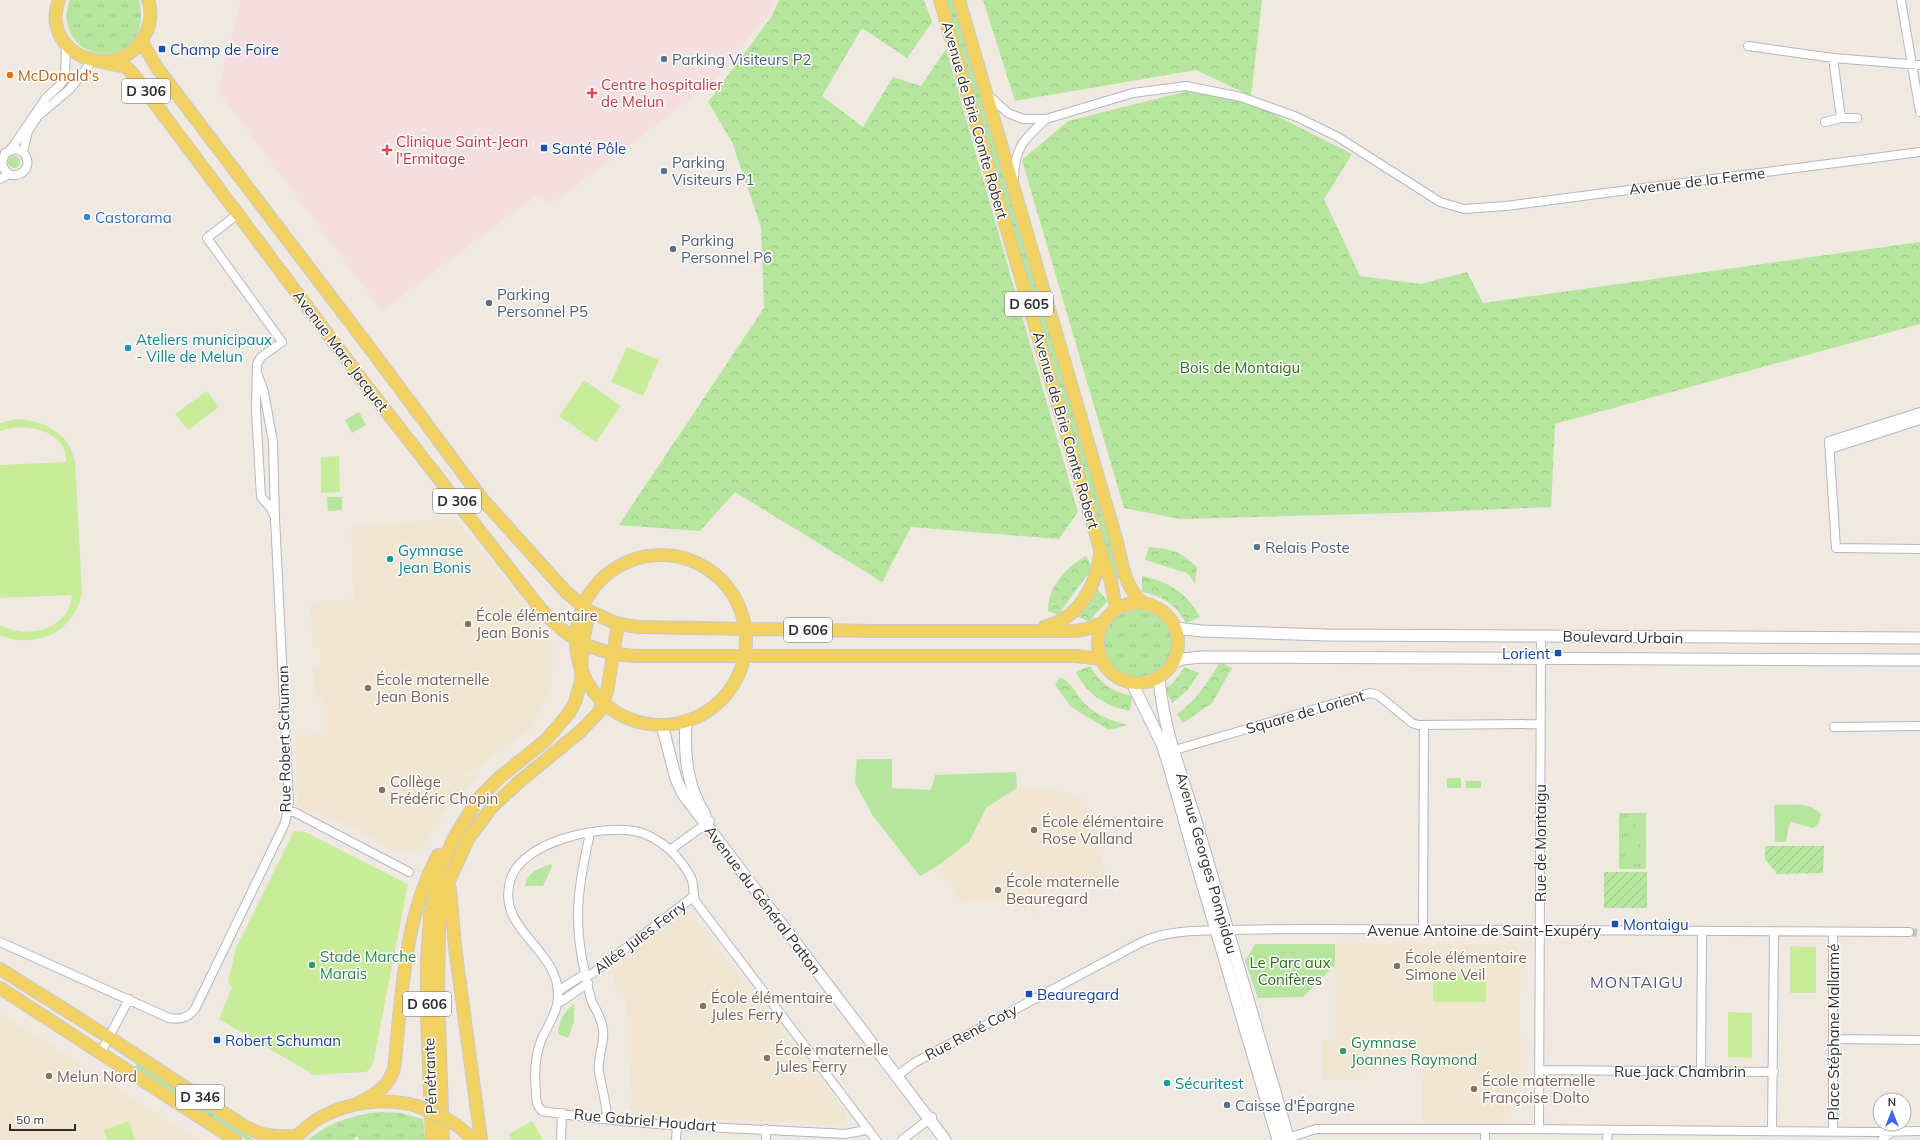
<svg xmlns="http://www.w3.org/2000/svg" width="1920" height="1140" font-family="Mulish,sans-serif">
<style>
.education{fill:#f0e6d1}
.medical{fill:#f5dfe0}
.grass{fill:url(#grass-tufts)}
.forest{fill:url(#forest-crowns)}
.park{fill:#b6e59e}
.garden{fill:url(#garden-furrows)}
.pitch{fill:#c9ec9a}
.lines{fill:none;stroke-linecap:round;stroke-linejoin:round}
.minor-tunnel{stroke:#c8c4bd;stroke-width:8;stroke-dasharray:8 4;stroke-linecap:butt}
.minor-casing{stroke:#b4b7c1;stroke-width:10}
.secondary-casing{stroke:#b4b7c1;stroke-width:13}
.primary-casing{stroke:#c9c9c9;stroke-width:14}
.minor{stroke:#fff;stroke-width:8}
.secondary{stroke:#fff;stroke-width:11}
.primary{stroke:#f2d163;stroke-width:12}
.primary-bridge-casing{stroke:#c9c9c9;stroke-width:14;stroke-linecap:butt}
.primary-bridge{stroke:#f2d163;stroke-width:12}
.transit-dot{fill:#1a4fb4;stroke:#fff;stroke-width:1.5}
.service-dot{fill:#5c6f8a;stroke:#fff;stroke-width:1.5}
.food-dot{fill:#e8710a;stroke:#fff;stroke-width:1.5}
.health-dot{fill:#e0444e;stroke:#fff;stroke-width:1.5}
.shop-dot{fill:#3f7fe0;stroke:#fff;stroke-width:1.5}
.culture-dot{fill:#0f9aa8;stroke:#fff;stroke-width:1.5}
.education-dot{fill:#8d6e63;stroke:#fff;stroke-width:1.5}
.leisure-dot{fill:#2e9e5b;stroke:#fff;stroke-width:1.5}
.labels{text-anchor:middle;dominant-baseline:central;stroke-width:3;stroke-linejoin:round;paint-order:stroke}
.shield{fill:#fff;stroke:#6d6d6d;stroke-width:1}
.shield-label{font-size:14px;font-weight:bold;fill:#2e2e2e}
.transit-label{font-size:15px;fill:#164399;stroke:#fff;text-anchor:start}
.service-label{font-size:15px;fill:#4e5e75;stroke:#fff;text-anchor:start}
.food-label{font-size:15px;fill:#c56008;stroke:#fff;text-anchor:start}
.health-label{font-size:15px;fill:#be3a42;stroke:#fff;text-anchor:start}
.street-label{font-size:15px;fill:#2e2e2e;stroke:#fff}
.shop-label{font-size:15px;fill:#366cbe;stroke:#fff;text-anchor:start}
.culture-label{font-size:15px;fill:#0d838f;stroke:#fff;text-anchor:start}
.park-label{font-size:15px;fill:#2c6e1b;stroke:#fff}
.education-label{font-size:15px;fill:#785e54;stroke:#fff;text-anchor:start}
.leisure-label{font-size:15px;fill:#27864d;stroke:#fff;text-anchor:start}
.neighbourhood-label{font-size:16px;letter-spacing:1px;fill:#4d5680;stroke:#fff}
</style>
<defs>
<pattern id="grass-tufts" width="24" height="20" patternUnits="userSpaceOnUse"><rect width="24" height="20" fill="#b6e59e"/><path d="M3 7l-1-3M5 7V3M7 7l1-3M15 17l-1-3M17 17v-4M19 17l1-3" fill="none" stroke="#9dc588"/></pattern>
<pattern id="forest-crowns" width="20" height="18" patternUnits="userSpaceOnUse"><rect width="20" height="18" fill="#b6e59e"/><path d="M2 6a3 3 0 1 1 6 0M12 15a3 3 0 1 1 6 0" fill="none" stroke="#9dc588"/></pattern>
<pattern id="garden-furrows" width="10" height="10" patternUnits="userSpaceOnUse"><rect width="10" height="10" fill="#b6e59e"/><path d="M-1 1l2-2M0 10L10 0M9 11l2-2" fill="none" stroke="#9dc588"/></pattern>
</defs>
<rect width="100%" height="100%" fill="#efe9e1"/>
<path class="education" d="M454,518L490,560L523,602L553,646L551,693L532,727L480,766L469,772L450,774L480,776L443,813L423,849L393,852L388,851V847L362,833V828L351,827L314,810H303L298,804L295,736L324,734L323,699L314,693L313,667L321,665L320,648H313L310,602L354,599L351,527Z
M1017,788L1058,790L1080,797L1090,817L1107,876L1097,881H1044V900L1039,901V915L997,898L962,902L936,867L969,842L987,807Z
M688,911L846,1113L845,1119L841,1125L632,1115L626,1000L615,988L613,967Z
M1335,943L1514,945L1524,952L1523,986L1520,991L1519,1034L1523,1037V1071L1506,1123H1422L1423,1062H1378V1070H1364V1079H1322V1041L1335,1040Z
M0,1013L197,1140H0Z"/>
<path class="medical" d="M240,0H776L773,8L714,81L553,203L535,196L382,311L218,91Z"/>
<path class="grass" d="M70,0H139C155,64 74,70 67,21C66,14 67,7 70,0Z
M943,0H953L1122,578L1115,580Z
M8 162a6 6 0 1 1 12 0a6 6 0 1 1-12 0Z
M1104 644a34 34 0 1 1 68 0a34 34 0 1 1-68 0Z
M1619,813H1646V869H1619Z
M137,1063L238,1128L237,1129L254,1140H246L235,1132L233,1134L133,1069Z
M381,1112L400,1113L423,1119L425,1140H359L357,1136L354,1138L355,1140H308C330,1122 352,1115 381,1112Z"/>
<path class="forest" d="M779,0H924L932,22L907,58L862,28L822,96L863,127L893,77L921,86L946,49L1078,512L1059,539L911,527L882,582L735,492L700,531L619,525L764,308L761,227L732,142L708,102L772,16Z
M983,0H1262L1251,96L1196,70L1015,101Z
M1200,88L1252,103L1352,154L1324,199L1360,276L1421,284L1467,272L1483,303L1920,242V324L1555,424L1551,507L1434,512L1180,519L1124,508L1022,160L1068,121Z
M1149,547C1171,549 1181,551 1197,567L1195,583L1187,573L1145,560Z
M1086,556L1094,571L1085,578L1058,615L1048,611C1048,587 1065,568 1086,556Z
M1142,576C1168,581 1187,593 1200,617L1186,623C1176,605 1162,595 1142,592Z
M1097,589L1108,601L1095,614L1090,622L1076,616L1090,596Z
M1220,662L1232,668L1212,703L1183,723L1177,714C1197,700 1208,682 1220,662Z
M1090,666C1100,683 1112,692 1132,696L1130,711C1105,706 1087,694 1076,672Z
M1185,667L1199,673L1187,691L1172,703L1165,689L1172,684Z
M1060,677C1073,683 1076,695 1085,704C1097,716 1113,721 1128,725L1109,730L1071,707L1055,685Z"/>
<path class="park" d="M359,412L366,425L352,433L345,420Z
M342,497V510L328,511L327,497Z
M857,759H892V788L931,790L935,775L1016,772L1017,788L987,807L969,842L936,867L920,876L873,816L855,783Z
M1447,778H1461V788H1447Z
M1466,781H1481V788H1466Z
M1774,805C1791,805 1809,801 1821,814L1819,823L1813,828L1791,822L1788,829L1786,842H1775Z
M1638,814L1644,815C1642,822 1644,827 1643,834C1641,848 1631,852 1633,868H1627L1624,849L1625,843L1635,829V821Z
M551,864L552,867L543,886H525C527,872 540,868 551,864Z
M1255,944H1335V965L1303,997L1258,998L1245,961Z
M574,1004V1022L568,1038L558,1034C559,1020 563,1013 574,1004Z"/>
<path class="garden" d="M1765,846H1824L1823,873L1777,874L1765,859Z
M1604,872H1647V908H1604Z"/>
<path class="pitch" d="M627,347L659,360L643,396L611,382Z
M584,380L621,406L596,442L559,416Z
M207,391L219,407L188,430L175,414Z
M16,419C43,420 69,433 75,461L82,592C75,631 39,649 2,636L0,634V625C27,640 69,630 72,595L0,598V465L66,462C67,429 24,422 0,431V423Z
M339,456L340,492L321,493V457Z
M294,831L305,832L408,884L373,1064L370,1069L366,1072L314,1075L219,1019L232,987L228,982L236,948Z
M1790,946L1816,947V993H1790Z
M1433,974H1486V1002H1433Z
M1728,1012L1752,1013V1058L1728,1057Z
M129,1121L135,1140H107L104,1130Z
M532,1121L543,1140H513L509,1134Z"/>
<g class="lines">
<path class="minor-tunnel" d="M1909,932L1920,933"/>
<g class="minor-casing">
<path id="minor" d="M1901,0L1920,112
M1748,46L1833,58L1920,65
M1833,58L1841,118
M988,95L1008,113L1023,119H1046L1133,93L1186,86L1241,97L1297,117L1338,137L1440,202L1464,209L1506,206L1920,152
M1825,122L1841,118H1857
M9,151L14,145L46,98L60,85L65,78L66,44
M23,152L16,149L5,153L2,163C7,187 39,171 23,152L28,131L38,116L70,89L92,61
M0,179L9,174
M1014,179C1014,148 1024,139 1046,119
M238,214L207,238L282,342L261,357L257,364L256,410L261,497L270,507L274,515
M1920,412L1829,441L1836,548L1920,549
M1830,449L1920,420
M1834,727L1920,726
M1168,752L1370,693L1378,695L1412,723L1418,725L1540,724
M288,812H294L409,872
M588,833L589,838C578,887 573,922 585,973C587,982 589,993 592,1002C597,1012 602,1019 603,1030C605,1044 597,1057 599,1071C601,1087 607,1103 607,1119
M670,850L710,821
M1423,930L1424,725
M0,942L169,1018C180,1020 188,1018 195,1009L285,823L289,803L275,518L273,442L264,392L257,373
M586,976L592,974L694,896
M558,991L585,974
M558,1002L562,1001L588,983
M1834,1039L1920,1040
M100,1054L129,999
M1539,1070L1774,1072
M1701,1071L1702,931
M896,1077L914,1063L1142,942C1169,929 1203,931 1233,930C1259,929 1284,929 1310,929L1909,932
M1539,1129L1541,636
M867,1130L844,1134C744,1128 642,1127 542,1111C536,1105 536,1099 536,1092C534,1074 535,1055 542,1038C549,1024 559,1009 558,993C557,947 494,929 511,878C524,841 599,825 634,831C646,833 660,841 669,849C677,856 688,870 692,880C694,887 693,894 695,901L876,1140
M1772,1131L1774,932
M1833,1131V932
M1285,1139L1316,1129H1524L1877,1132L1920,1131
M561,1140L562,1113
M676,1140L677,1125
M766,1140V1129
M902,1140L932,1117
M1485,1140V1130
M1607,1140L1608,1130
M1882,1140L1892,1131"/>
</g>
<g class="secondary-casing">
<path id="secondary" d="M1175,628L1202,631L1326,635L1920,638
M1174,662L1183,659L1201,657L1920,660
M1159,677C1163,733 1186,785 1201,838C1231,938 1259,1040 1289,1140
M1132,683L1162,744L1169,766L1198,869L1278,1140
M686,722C684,756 687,786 705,815
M662,725L676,779L683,794L945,1140"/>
</g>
<g class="primary-casing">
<path id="primary" d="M59,0C38,54 120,88 146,33C151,23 152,10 148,0
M940,0L1100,549L1111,582L1116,608
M959,0L1117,542C1122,564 1125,587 1142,602
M142,42L158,69L173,89L369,347L483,500L566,592L589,611L618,624L639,627L873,631H1075L1087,629L1102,623
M101,62L126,67L133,74L368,388L540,608C567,639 592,653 634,656H1076L1100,659
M576 640a85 85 0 1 1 170 0a85 85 0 1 1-170 0Z
M1098 643a40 40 0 1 1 80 0a40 40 0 1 1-80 0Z
M1044,627C1078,619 1097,586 1100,553
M450,889L455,947L481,1140
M0,969L110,1038L244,1126C264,1137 275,1137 297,1136
M0,988L235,1140
M359,1103C377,1092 386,1090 394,1069C402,998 403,920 438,855
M458,1126L474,1140
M294,1140C323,1105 375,1095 417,1106
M432,1140L427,1017V961L430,916L440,869L454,838L478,799L499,778L546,740L569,713L575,702L581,681L582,647L589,611
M443,1140L438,993L439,931L441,912L449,881L468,839L492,807L519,782L582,730L599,712L607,692L618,624"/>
</g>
<use href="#minor" class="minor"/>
<use href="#secondary" class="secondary"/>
<use href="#primary" class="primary"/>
<g class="primary-bridge-casing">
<path id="primary-bridge" d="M417,1106L443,1117L458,1126"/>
</g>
<use href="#primary-bridge" class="primary-bridge"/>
</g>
<g class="transit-dot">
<rect x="158" y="45" width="8" height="8" rx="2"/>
<rect x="540" y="144" width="8" height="8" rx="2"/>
<rect x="1554" y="649" width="8" height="8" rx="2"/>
<rect x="1611" y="920" width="8" height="8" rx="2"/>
<rect x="1025" y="990" width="8" height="8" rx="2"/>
<rect x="213" y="1036" width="8" height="8" rx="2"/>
</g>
<g class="service-dot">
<circle cx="664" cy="59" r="4"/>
<circle cx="664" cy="171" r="4"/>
<circle cx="673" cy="249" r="4"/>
<circle cx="489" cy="303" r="4"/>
<circle cx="1257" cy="547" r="4"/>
<circle cx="1227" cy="1105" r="4"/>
</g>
<circle class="food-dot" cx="10" cy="75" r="4"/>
<g class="health-dot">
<path d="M590 87h4v4h4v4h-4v4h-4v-4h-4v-4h4z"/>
<path d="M385 144h4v4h4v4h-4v4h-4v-4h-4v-4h4z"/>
</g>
<circle class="shop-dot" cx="87" cy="217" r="4"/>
<g class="culture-dot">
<circle cx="128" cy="348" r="4"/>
<circle cx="390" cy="559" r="4"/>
<circle cx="1167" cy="1083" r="4"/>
</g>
<g class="education-dot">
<circle cx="468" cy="624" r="4"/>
<circle cx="368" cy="688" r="4"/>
<circle cx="382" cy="790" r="4"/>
<circle cx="1034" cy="830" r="4"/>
<circle cx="998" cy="890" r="4"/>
<circle cx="1397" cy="966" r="4"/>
<circle cx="703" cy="1006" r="4"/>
<circle cx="767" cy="1058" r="4"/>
<circle cx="49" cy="1076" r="4"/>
<circle cx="1474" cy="1089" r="4"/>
</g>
<g class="leisure-dot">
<circle cx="312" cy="965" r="4"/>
<circle cx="1343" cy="1051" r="4"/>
</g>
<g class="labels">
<g class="shield">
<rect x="122" y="79" width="48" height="24" rx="3"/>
<rect x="1005" y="292" width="48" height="24" rx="3"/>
<rect x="433" y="489" width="48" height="24" rx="3"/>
<rect x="784" y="618" width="48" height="24" rx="3"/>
<rect x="403" y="992" width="48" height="24" rx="3"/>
<rect x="176" y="1085" width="48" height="24" rx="3"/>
</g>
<g class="shield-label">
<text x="146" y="91">D 306</text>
<text x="1029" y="304">D 605</text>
<text x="457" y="501">D 306</text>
<text x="808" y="630">D 606</text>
<text x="427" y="1004">D 606</text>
<text x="200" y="1097">D 346</text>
</g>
<g class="transit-label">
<text x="170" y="49">Champ de Foire</text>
<text x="552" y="148">Santé Pôle</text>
<text x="1550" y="653" text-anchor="end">Lorient</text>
<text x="1623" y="924">Montaigu</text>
<text x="1037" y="994">Beauregard</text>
<text x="225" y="1040">Robert Schuman</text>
</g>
<g class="service-label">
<text x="672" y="59">Parking Visiteurs P2</text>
<text x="672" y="162">Parking<tspan x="672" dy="17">Visiteurs P1</tspan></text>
<text x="681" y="240">Parking<tspan x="681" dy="17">Personnel P6</tspan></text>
<text x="497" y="294">Parking<tspan x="497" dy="17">Personnel P5</tspan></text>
<text x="1265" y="547">Relais Poste</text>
<text x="1235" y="1105">Caisse d'Épargne</text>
</g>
<g class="food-label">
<text x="18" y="75">McDonald's</text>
</g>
<g class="health-label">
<text x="601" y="84">Centre hospitalier<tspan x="601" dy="17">de Melun</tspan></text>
<text x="396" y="141">Clinique Saint-Jean<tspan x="396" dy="17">l'Ermitage</tspan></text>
</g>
<g class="street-label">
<text transform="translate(975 120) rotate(74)">Avenue de Brie Comte Robert</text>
<text transform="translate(1697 181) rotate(-7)">Avenue de la Ferme</text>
<text transform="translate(341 351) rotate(53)">Avenue Marc Jacquet</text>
<text transform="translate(1066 430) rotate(74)">Avenue de Brie Comte Robert</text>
<text transform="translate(1623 637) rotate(1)">Boulevard Urbain</text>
<text transform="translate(1305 712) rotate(-16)">Square de Lorient</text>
<text transform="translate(284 739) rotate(-91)">Rue Robert Schuman</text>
<text transform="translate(1540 843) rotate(-90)">Rue de Montaigu</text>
<text transform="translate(1207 863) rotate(74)">Avenue Georges Pompidou</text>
<text transform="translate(763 900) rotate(53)">Avenue du Général Patton</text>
<text x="1484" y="930">Avenue Antoine de Saint-Exupéry</text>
<text transform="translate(640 937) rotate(-37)">Allée Jules Ferry</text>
<text transform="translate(971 1032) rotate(-28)">Rue René Coty</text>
<text transform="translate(1833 1032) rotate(-90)">Place Stéphane Mallarmé</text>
<text x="1680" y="1071">Rue Jack Chambrin</text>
<text transform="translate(430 1076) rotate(-92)">Pénétrante</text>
<text transform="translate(645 1120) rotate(5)">Rue Gabriel Houdart</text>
</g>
<g class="shop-label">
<text x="95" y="217">Castorama</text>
</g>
<g class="culture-label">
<text x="136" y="339">Ateliers municipaux<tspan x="136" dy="17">- Ville de Melun</tspan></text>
<text x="398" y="550">Gymnase<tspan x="398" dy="17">Jean Bonis</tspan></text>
<text x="1175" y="1083">Sécuritest</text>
</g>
<g class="park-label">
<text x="1240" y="367">Bois de Montaigu</text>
<text x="1290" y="962">Le Parc aux<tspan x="1290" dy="17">Conifères</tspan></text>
</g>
<g class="education-label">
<text x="476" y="615">École élémentaire<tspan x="476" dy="17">Jean Bonis</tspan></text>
<text x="376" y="679">École maternelle<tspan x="376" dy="17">Jean Bonis</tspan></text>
<text x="390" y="781">Collège<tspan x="390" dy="17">Frédéric Chopin</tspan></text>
<text x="1042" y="821">École élémentaire<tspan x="1042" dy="17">Rose Valland</tspan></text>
<text x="1006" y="881">École maternelle<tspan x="1006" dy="17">Beauregard</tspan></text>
<text x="1405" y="957">École élémentaire<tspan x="1405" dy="17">Simone Veil</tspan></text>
<text x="711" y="997">École élémentaire<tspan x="711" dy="17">Jules Ferry</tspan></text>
<text x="775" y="1049">École maternelle<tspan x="775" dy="17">Jules Ferry</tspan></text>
<text x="57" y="1076">Melun Nord</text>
<text x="1482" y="1080">École maternelle<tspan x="1482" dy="17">Françoise Dolto</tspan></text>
</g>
<g class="leisure-label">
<text x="320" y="956">Stade Marche<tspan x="320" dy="17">Marais</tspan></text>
<text x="1351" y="1042">Gymnase<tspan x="1351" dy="17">Joannes Raymond</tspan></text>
</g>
<g class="neighbourhood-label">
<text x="1637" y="982">MONTAIGU</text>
</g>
</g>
<g transform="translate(1892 1112)"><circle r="19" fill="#ffffff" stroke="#ababab"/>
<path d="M0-3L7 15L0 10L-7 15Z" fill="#4264fb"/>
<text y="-6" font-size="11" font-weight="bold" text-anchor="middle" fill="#2e2e2e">N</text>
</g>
<path d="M10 1124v6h65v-6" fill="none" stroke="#2e2e2e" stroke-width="2"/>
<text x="16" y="1124" font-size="12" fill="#2e2e2e" stroke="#ffffff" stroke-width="3" paint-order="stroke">50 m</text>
</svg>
